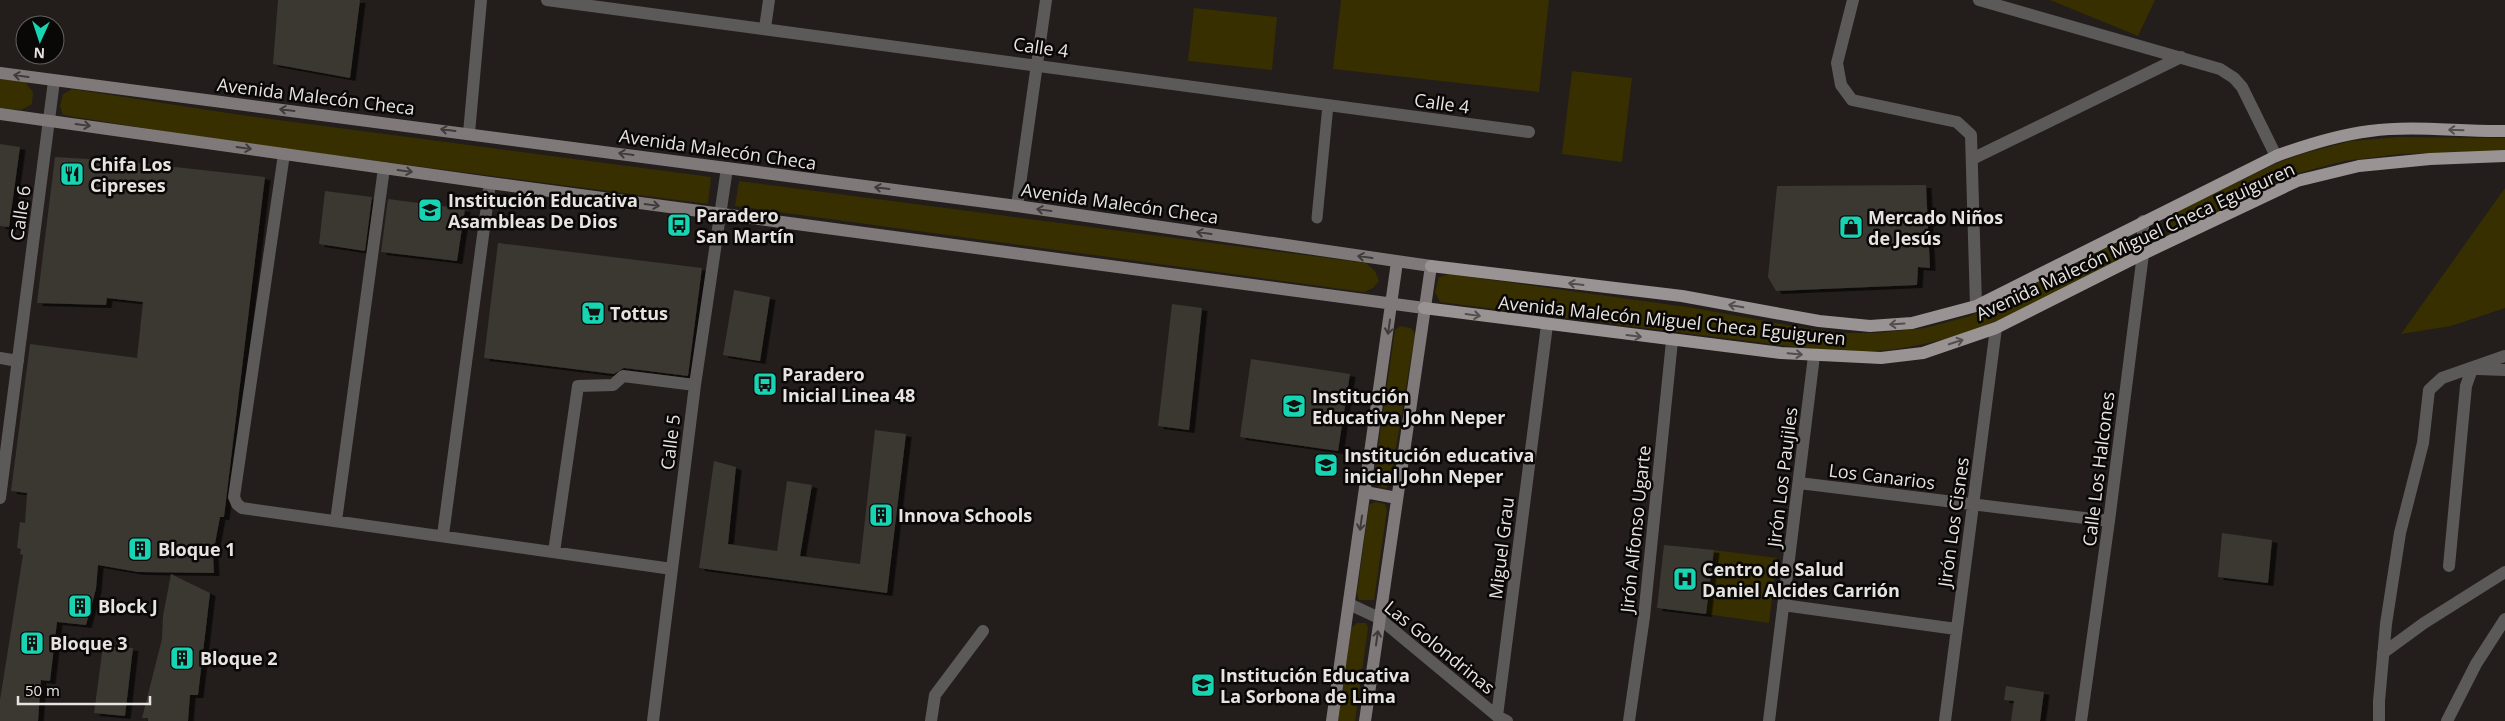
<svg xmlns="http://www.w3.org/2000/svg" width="2505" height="721" font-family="'Open Sans',sans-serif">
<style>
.green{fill:#372f00}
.building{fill:#3b3732;filter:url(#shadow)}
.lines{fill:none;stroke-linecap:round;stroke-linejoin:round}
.pedestrian{stroke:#5c5959;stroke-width:11}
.minor{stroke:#5c5959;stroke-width:12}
.secondary{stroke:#7f7a79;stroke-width:12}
.primary{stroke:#9a9393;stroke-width:12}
.oneway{stroke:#3f3b3a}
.oneway2{stroke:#524e4d}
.labels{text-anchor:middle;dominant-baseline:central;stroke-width:5;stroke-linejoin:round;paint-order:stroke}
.street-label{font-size:18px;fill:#e7e3e1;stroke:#0a0807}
.poi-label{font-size:18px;font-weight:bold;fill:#e7e3e1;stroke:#0a0807;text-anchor:start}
</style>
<defs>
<filter id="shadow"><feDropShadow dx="5.5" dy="3" stdDeviation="0" flood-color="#0009"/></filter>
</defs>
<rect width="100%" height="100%" fill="#231d1b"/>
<path class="green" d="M1341,0H1549L1539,92L1333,69Z
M2050,0H2155L2138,36Z
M1194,8L1277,17L1272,70L1188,61Z
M1572,71L1632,78L1622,162L1562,154Z
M0,79L25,82L33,92L32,104L21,110L0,108Z
M72,89L234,114L711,177L708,204L231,142L63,115L60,106L63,94Z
M2399,137L2505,138V151L2400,154L2344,161L2295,174L2169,235L2165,217L2277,163L2305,153L2351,141Z
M739,181L1366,263L1375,271L1379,281L1373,288L1364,292L735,206Z
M2505,188V308L2451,326L2401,334Z
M2122,240L2129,255C2056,292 1984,337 1902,348C1867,354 1830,350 1795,347L1440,302L1435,292L1439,277L1449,274L1694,308L1798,327L1844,333H1875L1925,328L1970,316Z
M1400,326L1411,328L1415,334L1390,483L1386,488L1377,486L1373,481L1395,330Z
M1375,502L1385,504L1387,510L1374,600H1359L1357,593L1369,505Z
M1714,550L1777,558L1769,623L1706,614Z
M1357,623H1366L1368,628L1355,721H1338L1351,628Z"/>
<path class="building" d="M278,0H360L350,78L273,64Z
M0,144L20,147L9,227L0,226Z
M55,157L121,161L265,177L224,517H220L213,554L214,573L138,572L98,565L96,589L86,625L57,622L50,681L41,680L38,721H0V700L23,555L20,554L21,549L17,548L20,522L25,523L27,493L11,491L30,344L137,358L143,302L107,298L106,305L37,303Z
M1926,185L1930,268L1918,267L1917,285L1776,291L1768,277L1777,186Z
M325,191L372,197L365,251L319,244Z
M388,199L465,209L457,261L381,252Z
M498,243L702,268L688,376L624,368L614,374L484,358Z
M734,290L770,297L760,361L723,355Z
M1172,304L1202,308L1189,430L1158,426Z
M1251,359L1350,374L1338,451L1240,437Z
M875,430L906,434L887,593L699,568L714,461L736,467L728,544L777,551L787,481L812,485L800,556L860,564Z
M2222,533L2272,540L2268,583L2218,577Z
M1664,545L1714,550L1706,614L1657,608Z
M171,574L210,593L198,695H190L188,721H148V718H142L162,639L163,616Z
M103,646L133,648L125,716L94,713Z
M2006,686L2044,692L2040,721H2011L2014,701L2004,700Z"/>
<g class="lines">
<path class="pedestrian" d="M1317,218L1328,105"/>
<path class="minor" d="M547,0L1529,132
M1853,0L1837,63L1841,85L1852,100L1957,122L1971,135L1976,306
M1979,0L2220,69L2234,78L2242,87L2276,156
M765,28L769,0
M469,133L481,0
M284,154L234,497L237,504L242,508L672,569
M1972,159L2181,57
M1017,206L1046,0
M0,358L18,361
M2477,369L2505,370
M1799,483L2109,521
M0,498L54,81
M336,521L384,168
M443,535L490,183
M554,552L578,386L613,385L623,376L695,385
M2449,566L2466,386L2472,369
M1349,604L1379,618L1497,716L1507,721
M1783,605L1956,629
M2383,653L2424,623L2505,572
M1497,716L1547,325
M653,721L695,385L727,168
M931,721L935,695L983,631
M1629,721L1644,617L1672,341
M1769,721L1814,356
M1945,721L1996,328
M2081,721L2109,521L2143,254V221
M2379,721V701L2386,624L2400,533L2423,443L2429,390L2442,378L2505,356
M2447,721L2476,664L2505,619"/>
<path class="secondary" d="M0,73L1017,206L1431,266L1365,721
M0,114L490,183L1424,308
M1365,492L1397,498
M1332,721L1397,262"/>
<path class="primary" d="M1431,266L1682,296L1819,321L1870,326L1912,323L1976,306L2276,156C2306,145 2338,135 2370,131C2414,125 2460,132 2505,131
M1424,308L1781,353L1881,358L1923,353L1996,328L2143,254L2297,181L2359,166L2430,159L2505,156"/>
</g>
<defs><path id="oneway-shaft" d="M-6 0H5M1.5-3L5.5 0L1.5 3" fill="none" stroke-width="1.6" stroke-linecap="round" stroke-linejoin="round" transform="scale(1.25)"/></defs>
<g class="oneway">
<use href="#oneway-shaft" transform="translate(21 76) rotate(-172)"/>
<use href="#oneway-shaft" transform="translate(287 110) rotate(-173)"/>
<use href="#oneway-shaft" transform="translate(83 125) rotate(8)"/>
<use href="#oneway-shaft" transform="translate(448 130) rotate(-173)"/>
<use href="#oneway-shaft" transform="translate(244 148) rotate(8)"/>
<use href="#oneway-shaft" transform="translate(626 154) rotate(-172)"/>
<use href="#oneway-shaft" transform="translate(405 171) rotate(8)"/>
<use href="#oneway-shaft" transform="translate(882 188) rotate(-173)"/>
<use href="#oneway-shaft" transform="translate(652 205) rotate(8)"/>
<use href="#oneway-shaft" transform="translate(1044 210) rotate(-172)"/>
<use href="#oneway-shaft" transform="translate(1204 233) rotate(-172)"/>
<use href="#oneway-shaft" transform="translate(1365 257) rotate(-172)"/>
<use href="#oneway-shaft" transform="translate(1389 327) rotate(98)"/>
<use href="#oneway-shaft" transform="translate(1361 523) rotate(98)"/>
<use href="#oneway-shaft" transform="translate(1377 638) rotate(-82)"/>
</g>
<g class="oneway2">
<use href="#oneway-shaft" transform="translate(2456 130) rotate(-178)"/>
<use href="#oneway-shaft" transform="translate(1576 284) rotate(-173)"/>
<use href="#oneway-shaft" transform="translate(1736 306) rotate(-170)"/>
<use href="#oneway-shaft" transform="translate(1473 315) rotate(8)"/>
<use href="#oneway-shaft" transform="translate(1897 324) rotate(176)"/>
<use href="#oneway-shaft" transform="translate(1634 336) rotate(7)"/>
<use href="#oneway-shaft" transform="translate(1956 342) rotate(-18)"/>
<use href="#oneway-shaft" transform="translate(1795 354) rotate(5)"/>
</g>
<defs>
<g id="restaurant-square" transform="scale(1.25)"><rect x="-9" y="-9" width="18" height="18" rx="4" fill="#17d5b3" stroke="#0a0807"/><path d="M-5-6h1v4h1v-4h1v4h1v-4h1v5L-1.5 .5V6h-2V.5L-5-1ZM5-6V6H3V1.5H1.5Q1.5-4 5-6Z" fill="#111"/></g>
<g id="school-square" transform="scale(1.25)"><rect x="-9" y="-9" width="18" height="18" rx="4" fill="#17d5b3" stroke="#0a0807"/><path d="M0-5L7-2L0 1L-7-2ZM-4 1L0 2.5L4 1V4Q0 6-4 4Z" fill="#111"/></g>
<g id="bus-square" transform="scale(1.25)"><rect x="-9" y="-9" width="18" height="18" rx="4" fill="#17d5b3" stroke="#0a0807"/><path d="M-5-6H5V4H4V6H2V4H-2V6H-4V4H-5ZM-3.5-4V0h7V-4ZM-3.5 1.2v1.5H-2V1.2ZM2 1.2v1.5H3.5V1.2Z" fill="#111"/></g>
<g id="shop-square" transform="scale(1.25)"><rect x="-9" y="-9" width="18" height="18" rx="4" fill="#17d5b3" stroke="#0a0807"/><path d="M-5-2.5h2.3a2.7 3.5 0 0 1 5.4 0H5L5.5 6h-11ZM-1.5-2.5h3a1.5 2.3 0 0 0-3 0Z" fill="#111"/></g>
<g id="supermarket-square" transform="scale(1.25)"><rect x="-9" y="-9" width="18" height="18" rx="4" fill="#17d5b3" stroke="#0a0807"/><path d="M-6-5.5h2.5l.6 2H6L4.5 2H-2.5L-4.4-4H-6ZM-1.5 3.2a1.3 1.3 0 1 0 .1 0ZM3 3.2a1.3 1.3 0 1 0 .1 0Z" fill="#111"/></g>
<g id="building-square" transform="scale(1.25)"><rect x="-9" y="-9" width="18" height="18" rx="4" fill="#17d5b3" stroke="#0a0807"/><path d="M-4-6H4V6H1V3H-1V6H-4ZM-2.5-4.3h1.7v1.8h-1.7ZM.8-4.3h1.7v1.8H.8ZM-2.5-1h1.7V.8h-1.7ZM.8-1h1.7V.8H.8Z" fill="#111"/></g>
<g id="hospital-square" transform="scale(1.25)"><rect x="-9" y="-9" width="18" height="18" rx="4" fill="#17d5b3" stroke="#0a0807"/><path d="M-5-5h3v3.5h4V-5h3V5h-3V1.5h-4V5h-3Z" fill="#111"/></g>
</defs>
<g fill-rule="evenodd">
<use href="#restaurant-square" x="72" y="174"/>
<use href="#school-square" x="430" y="210"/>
<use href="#bus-square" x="679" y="225"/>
<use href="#shop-square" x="1851" y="227"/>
<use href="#supermarket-square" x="593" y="313"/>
<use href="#bus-square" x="765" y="384"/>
<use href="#school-square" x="1294" y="406"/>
<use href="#school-square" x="1326" y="465"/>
<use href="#building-square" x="881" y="515"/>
<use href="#building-square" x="140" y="549"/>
<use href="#hospital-square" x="1685" y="579"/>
<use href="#building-square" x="80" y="606"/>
<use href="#building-square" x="32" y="643"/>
<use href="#building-square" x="182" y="658"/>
<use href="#school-square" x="1203" y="685"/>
</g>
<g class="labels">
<g class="street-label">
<text transform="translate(1041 47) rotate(8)">Calle 4</text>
<text transform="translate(316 96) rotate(7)">Avenida Malecón Checa</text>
<text transform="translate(1442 103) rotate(8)">Calle 4</text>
<text transform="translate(718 149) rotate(8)">Avenida Malecón Checa</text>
<text transform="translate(1120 203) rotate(8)">Avenida Malecón Checa</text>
<text transform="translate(20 213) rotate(-82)">Calle 6</text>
<text transform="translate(2135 241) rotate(-25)">Avenida Malecón Miguel Checa Eguiguren</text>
<text transform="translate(1672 320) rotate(6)">Avenida Malecón Miguel Checa Eguiguren</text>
<text transform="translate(670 442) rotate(-83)">Calle 5</text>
<text transform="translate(2098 469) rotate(-83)">Calle Los Halcones</text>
<text transform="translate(1882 476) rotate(7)">Los Canarios</text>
<text transform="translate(1782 477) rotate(-83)">Jirón Los Paujiles</text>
<text transform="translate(1953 522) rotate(-82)">Jirón Los Cisnes</text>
<text transform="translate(1635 529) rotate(-84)">Jirón Alfonso Ugarte</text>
<text transform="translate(1501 548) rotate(-83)">Miguel Grau</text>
<text transform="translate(1440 647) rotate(39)">Las Golondrinas</text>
</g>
<g class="poi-label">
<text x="90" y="164">Chifa Los<tspan x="90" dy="21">Cipreses</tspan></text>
<text x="448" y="200">Institución Educativa<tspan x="448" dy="21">Asambleas De Dios</tspan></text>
<text x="696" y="215">Paradero<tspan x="696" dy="21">San Martín</tspan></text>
<text x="1868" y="217">Mercado Niños<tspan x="1868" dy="21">de Jesús</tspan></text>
<text x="610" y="313">Tottus</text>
<text x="782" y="374">Paradero<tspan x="782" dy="21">Inicial Linea 48</tspan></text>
<text x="1312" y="396">Institución<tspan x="1312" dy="21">Educativa John Neper</tspan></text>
<text x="1344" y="455">Institución educativa<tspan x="1344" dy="21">inicial John Neper</tspan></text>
<text x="898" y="515">Innova Schools</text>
<text x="158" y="549">Bloque 1</text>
<text x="1702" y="569">Centro de Salud<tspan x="1702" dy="21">Daniel Alcides Carrión</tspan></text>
<text x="98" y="606">Block J</text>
<text x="50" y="643">Bloque 3</text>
<text x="200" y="658">Bloque 2</text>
<text x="1220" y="675">Institución Educativa<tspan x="1220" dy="21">La Sorbona de Lima</tspan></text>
</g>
</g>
<g transform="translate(40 40) rotate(183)"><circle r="24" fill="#0a0807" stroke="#62605e"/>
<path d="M0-4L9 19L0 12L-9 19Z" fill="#17d5b3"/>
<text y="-8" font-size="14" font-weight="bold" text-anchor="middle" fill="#e7e3e1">N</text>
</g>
<path d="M18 696v8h132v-8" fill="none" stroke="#e7e3e1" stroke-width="2.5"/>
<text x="25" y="696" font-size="15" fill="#e7e3e1" stroke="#0a0807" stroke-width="4" paint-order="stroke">50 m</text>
</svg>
